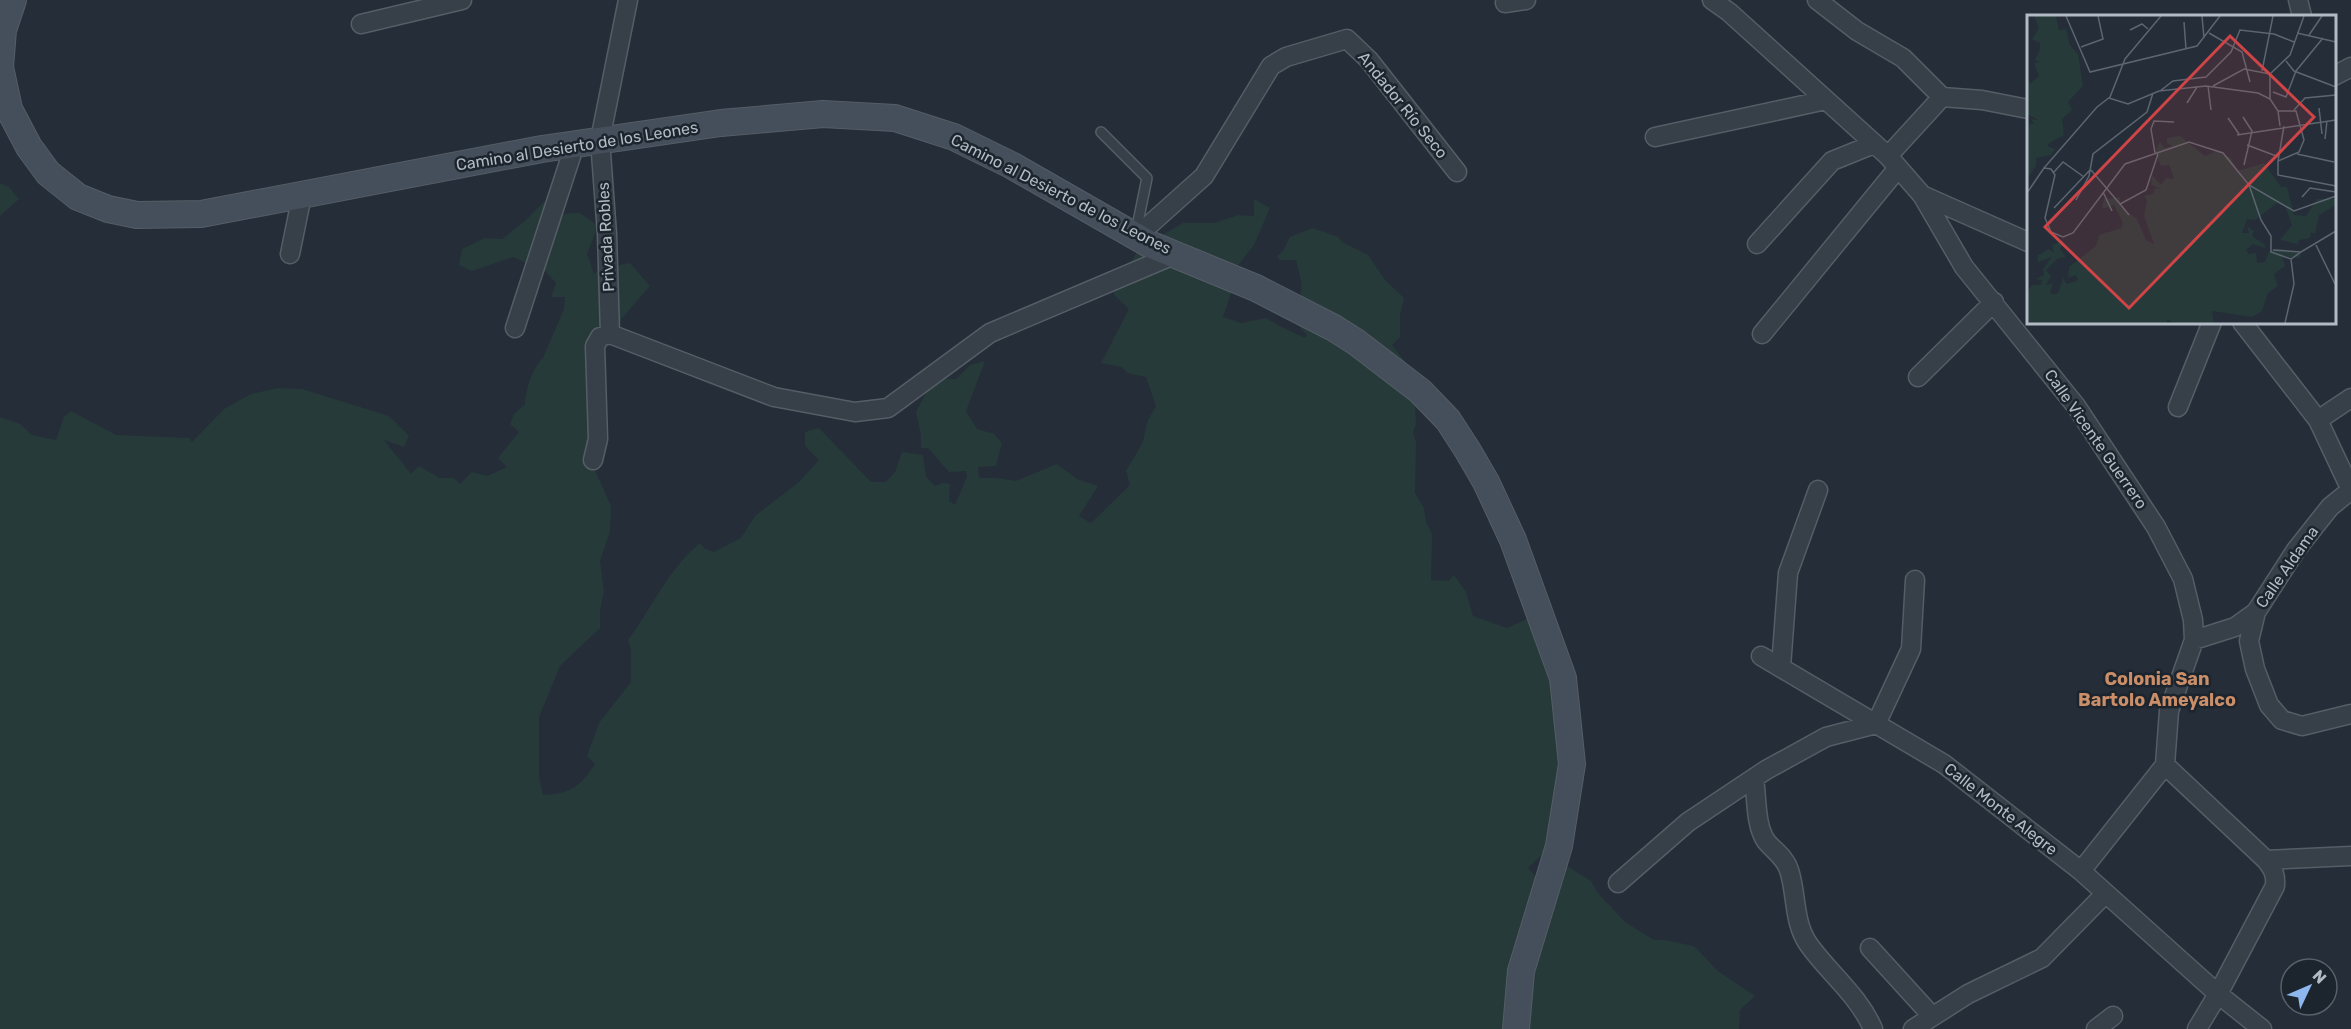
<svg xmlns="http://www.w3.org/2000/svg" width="2351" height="1029" font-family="Rubik,sans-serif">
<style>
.green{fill:#273a3a}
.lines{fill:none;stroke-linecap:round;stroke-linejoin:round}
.lane-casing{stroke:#555d66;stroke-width:12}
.street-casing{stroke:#555d66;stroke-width:21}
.secondary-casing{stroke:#555d66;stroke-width:28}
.lane{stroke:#373f48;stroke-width:9}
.street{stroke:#373f48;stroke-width:18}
.secondary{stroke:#454e5b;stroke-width:26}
.labels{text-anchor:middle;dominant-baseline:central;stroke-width:5;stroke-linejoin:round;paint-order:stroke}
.street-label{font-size:16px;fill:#b2bac4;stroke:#1c242d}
.neighbourhood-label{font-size:18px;font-weight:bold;fill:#ca8e68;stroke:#1c242d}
.inset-road{fill:none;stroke:#5d6570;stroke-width:1.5}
.view{fill:#cf4547;fill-opacity:0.15;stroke:#cf4547;stroke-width:3}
.inset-edge{fill:none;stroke:#b2bac4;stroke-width:3}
</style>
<rect width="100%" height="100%" fill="#242d38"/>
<path class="green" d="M0,183L9,187L19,199L1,215L0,220Z
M1254,199L1270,208L1254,245L1233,272V287L1223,317L1241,323L1266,318C1280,327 1291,331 1305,338L1307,335C1287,316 1297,313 1301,292C1303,283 1298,269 1296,260H1280L1277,256L1283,251L1290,237L1312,228L1338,237L1344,243L1368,255L1385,280L1404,298L1400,315V337L1392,345L1417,377L1414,390L1416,424L1413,432L1416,442L1415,493L1424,508L1426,522L1432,534L1431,580L1448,581L1454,575L1466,592L1473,616L1507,628L1527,619L1543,602L1555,614L1545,632L1566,826L1575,834L1569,840L1553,844L1528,868L1542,883L1567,866L1591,881L1597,892L1625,922L1654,940H1665L1694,946L1718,971L1755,996L1740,1010L1739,1029H0V417L20,424L32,435L56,440L64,417L71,411L116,435L189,438L192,442L224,409L251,394L278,388L302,389L389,416L409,436L404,447L384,440L411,474L419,466L440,478H454L460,484L472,472L487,476L507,467L498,458L519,432L510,424L514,414L525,404C525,390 533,367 543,358L564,309L565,297H551L556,283L546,272L513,257L472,271L459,265L462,249L485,238L502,239L526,220L545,201L558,214L580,213L598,226L587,254L594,274L600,269L630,263L650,286L595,349L599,404L606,411L600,416L594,468L611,506L610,532L600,561L604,591L600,611V628L560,666L539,717V777L543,795C570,794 581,786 595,764L587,756L599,723L631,682V649L628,640C652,608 668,569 700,543L705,549L714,552L741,538L755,516L799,482L819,460L805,446V432L819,428L871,482H886L895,472L902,452L923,455L926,477L935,486L943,483L950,484L949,501L955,505L967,477L966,471L949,472L928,448H921V436L916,412L934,378L956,379L970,365L985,361L966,411L977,429L994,434L1002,443L996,466L978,467L979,478H996L1016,481L1057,464L1077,479L1098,486L1079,516L1091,523L1130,485L1126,471L1143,442L1147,422L1156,406L1146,377L1127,373L1122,367L1101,363L1129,309L1114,295L1112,279L1132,261L1143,240H1153L1183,223H1214L1238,215L1254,216Z"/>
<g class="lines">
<g class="lane-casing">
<path id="lane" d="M1101,132L1147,178L1136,232"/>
</g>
<g class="street-casing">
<path id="street" d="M1712,0L1729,12L1888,156L1922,195L1964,267L2076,406L2156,527L2183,579L2193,620L2194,640
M1817,0L1857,31L1903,58L1942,97L1982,100L2028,109
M2298,0L2302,16
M1505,3L1526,0
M361,24L462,0
M2334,76L2351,67
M1655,137L1826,100
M1888,156L1942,97
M1922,195L2028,242
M1141,240L1147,227L1204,176L1271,66L1286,57L1347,39L1369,60L1457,172
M1757,244L1832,161L1874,144
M290,254L302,195
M2242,322L2318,420L2351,490
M515,328L575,144
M610,334L607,234L600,140L628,0
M1762,334L1898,168
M1918,377L1994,302
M2178,407L2212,322
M2318,420L2351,398
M593,460L598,439L595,346L600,337L610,334L774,397L855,412L888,408L990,333L1176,254
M2256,612L2249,641L2255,669L2269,705L2282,720L2302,726L2351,714
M1761,656L1944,764L2081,871L2218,994L2262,1029
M1781,667L1788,573L1818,490
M2165,765L2266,860C2273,869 2276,874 2275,886L2218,994L2197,1029
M1754,778C1757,797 1755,825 1766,841C1774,851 1785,857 1789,870C1797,894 1793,923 1809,945C1829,973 1859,996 1873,1029
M2266,860L2351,856
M2081,871L2165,765L2169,711L2194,640L2235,627L2256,612L2296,550L2330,507L2351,490
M1618,883L1688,822L1766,770L1826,737L1876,724L1911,649L1915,580
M1870,948L1932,1016
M1913,1029L1968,994L2042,958L2105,894
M2096,1029L2113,1016"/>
</g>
<g class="secondary-casing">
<path id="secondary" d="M13,0L3,30L0,67L9,109L29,147L48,173L78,197L108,209L137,215L201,214L542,149L721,123L823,114L895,118L954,137L1011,165L1149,244L1256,288L1334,328L1356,342L1420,391L1448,420L1468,451L1486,482L1513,540L1563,678L1572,764L1559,846L1521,971L1516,1029"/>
</g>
<use href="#lane" class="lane"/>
<use href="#street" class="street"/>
<use href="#secondary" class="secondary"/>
</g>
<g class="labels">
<g class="street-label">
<text transform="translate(1403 105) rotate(51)">Andador Río Seco</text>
<text transform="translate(577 146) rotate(-9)">Camino al Desierto de los Leones</text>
<text transform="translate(1061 194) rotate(27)">Camino al Desierto de los Leones</text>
<text transform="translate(606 237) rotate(-93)">Privada Robles</text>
<text transform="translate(2096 439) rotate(55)">Calle Vicente Guerrero</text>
<text transform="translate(2287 567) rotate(-55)">Calle Aldama</text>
<text transform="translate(2001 809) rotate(38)">Calle Monte Alegre</text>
</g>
<g class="neighbourhood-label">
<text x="2157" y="679">Colonia San<tspan x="2157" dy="21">Bartolo Ameyalco</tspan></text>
</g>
</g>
<g transform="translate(2027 15)">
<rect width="309" height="309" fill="#242d38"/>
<path d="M7,1H29L32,15L39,14L43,30L51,39L56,71L41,87L45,95L35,104L37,120L22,128L20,131L28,134L24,140L9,143V151L0,164V117L3,109H7L4,104L11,105L0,99V66L4,68L12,61L7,48L13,47L8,45L13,35V28L5,24L12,13ZM153,121L178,141L189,136L204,143L211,156L237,148L254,172H260L267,200L279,201L290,184H309V190L292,200L288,219L284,217L283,223L272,225L271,229L253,225L265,210L258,191L250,188L228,205L220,204L215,218H222L220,211L227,216L225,221L238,230V233L226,229L219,235L222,239L229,238L230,248L238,247L242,236L255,234L274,239L273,243L255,241L258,251L247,259L251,271L241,278L235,296L225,302L185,296L187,308H147L140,304V308H0V277L5,270H14L15,265L9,264L17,260L16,254L25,242L11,247V240L22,234L27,238L25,230L36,226L33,234L39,242L31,243L19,255L24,261L19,270L26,268L23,278L27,280L31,278L36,263L40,269L51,265L49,260L41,263L42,252L69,231L72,220L94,213L96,208L87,190L75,194L77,184L93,182V191L110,204L119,225L127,229L117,201L120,185L117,181L126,179L128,173L134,174L124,170L125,160L134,170L139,163L147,164L142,150L134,151L128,137L133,126L137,133L145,131L140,128V123Z" fill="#273a3a"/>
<path class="inset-road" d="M39,1L63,57L170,31L193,1M134,1L98,44L83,82L70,92L17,153L24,154L28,160L18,203L24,217L36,222L46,218L98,149L162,127L196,138L222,170L267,196L309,181M175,1L177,23M157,7L159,34M103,15L115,9L121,14M182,18L215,37L223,67M270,18L309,27M282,20L295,1M54,32L76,24L71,1M259,46L267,56L309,72M235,56L246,1M243,59L263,40L277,1M243,59V84L251,96L253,111M181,71L184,95M186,71L217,54L243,59M133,76L146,66L179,62L204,37L213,15L247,19L267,27M246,77L259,82L269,56L296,23M82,83L101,89L132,76L179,71L231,78L243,84M160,88L170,72M292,93L295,119M267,95L278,83L309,80M251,96H269L277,125L272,137L251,146V160L309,171M216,102L225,116L217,150M201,103L212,119M210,120L309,105M298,124L300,106M220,130L252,142M128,138L124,114L127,106L147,107M270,139L307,147M251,146L257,111M64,155L93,189M27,157L36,147L57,162M222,170L234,205L244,221V237L264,244L274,237M76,177L85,196M0,178L17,153M275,182L283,173L309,177M49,185L62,161L66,139L120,97L126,78M27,193L63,155M102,200L93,189L119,175L131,139M289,230L308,269M246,235L274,237L309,216M258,308L267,269L264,244"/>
<path class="view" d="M203,21L287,102L102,293L18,212Z"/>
<rect width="309" height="309" class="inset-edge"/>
</g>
<g transform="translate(2309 987) rotate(46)"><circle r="28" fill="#1c242d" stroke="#586069" stroke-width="1.5"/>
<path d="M0-4.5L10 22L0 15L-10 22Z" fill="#8db7ee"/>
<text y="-9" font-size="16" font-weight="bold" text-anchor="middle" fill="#b2bac4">N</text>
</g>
</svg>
